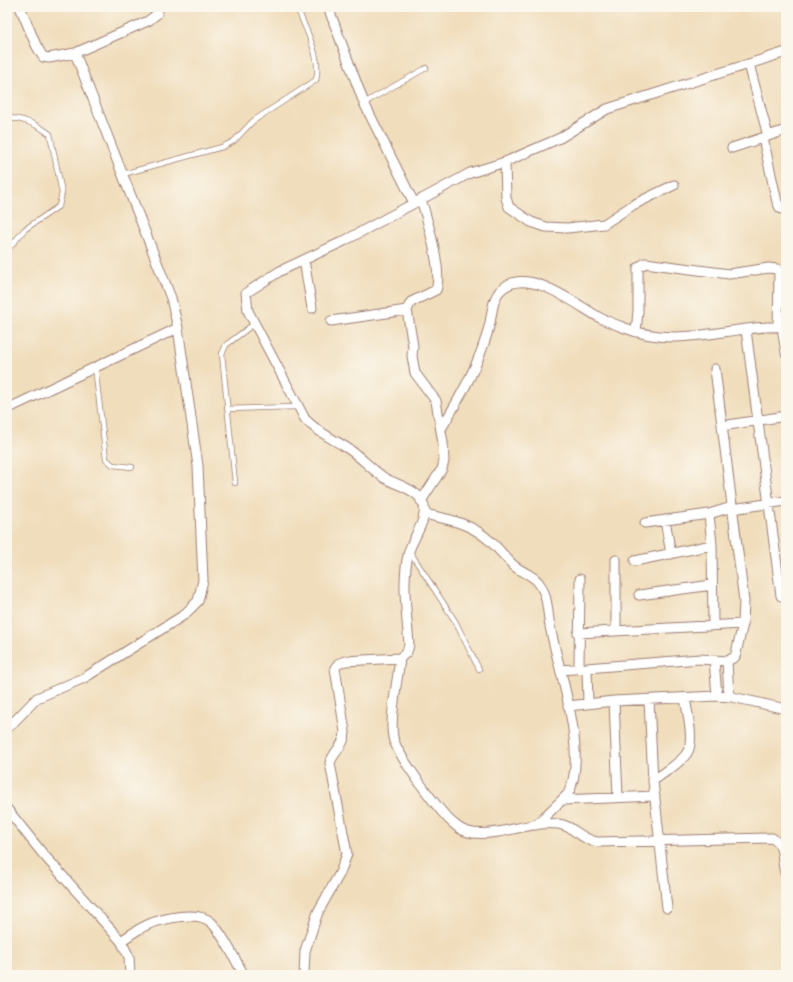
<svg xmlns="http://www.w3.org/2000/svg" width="793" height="982" font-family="Sriracha,sans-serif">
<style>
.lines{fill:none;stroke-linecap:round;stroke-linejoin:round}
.lane-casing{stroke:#9d7e73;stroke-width:6}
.street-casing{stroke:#9d7e73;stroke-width:11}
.lane{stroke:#fff;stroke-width:4.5}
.street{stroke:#fff;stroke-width:9}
</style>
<rect width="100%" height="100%" fill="#fbf7ec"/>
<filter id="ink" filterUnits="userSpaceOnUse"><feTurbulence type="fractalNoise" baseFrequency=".025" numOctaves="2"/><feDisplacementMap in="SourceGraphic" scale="8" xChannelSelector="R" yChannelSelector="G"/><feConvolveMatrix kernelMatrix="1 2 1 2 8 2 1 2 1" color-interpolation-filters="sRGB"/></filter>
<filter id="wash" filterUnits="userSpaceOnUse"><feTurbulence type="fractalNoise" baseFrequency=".012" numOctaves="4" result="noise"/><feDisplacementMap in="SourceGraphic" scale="16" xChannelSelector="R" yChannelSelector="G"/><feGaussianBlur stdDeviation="0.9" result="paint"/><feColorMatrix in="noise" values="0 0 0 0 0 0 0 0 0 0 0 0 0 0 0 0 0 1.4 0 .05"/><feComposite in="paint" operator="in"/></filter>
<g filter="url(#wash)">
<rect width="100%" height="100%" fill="#f0ddbb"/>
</g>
<g filter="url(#ink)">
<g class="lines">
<g class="lane-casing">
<path id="lane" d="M364,103L426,68
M7,118C22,118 38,125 50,134L62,193L59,206L24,230L12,245L7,249
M123,174L222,147L234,141L253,121L316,80C322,57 305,29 297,7
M95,367L106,459L113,465L132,467
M227,409L297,407
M235,483L222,354L226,345L255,323
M410,552L455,621L479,669"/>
</g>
<g class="street-casing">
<path id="street" d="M20,7L36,45L43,57L49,58L75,53
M328,7L364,103L414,203
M749,64L768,136
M763,138L777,202L780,208L786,211
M732,148L786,130
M505,162L506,198L509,207L531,222L546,227L567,228L604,224L633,205L674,185
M304,260L312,308
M407,310L413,346L412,356L415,373L436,401L443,443L444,461L442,469L421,501
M331,321L407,310L411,302L436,290C443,271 427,219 421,199
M782,327L786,353
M746,330L781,596
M636,332L638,311V268L645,263L729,274L769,268L777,269L779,274L778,327
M7,409L178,328L171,298L75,53L148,21L157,14L159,7
M722,426L786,416
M441,429C461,396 481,361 490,323C492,312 493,296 502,289C528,265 578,306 602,319C609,322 617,325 625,328C681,350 730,324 786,327
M732,509L786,501
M424,514C448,519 471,523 490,541C498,548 505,557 513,565C521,572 532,574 538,582C549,595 547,615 551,631C559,672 589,755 568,794L536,825
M665,520L671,554
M645,523L709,514
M616,560V631
M635,561L712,545
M639,595L712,585
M713,625L712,545L709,514L732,507
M578,633L743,624
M400,658C398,679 389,719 393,737C395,752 441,814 454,824C459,829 466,832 473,833C501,836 529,821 558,824C573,825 582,841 598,842L772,838C787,846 780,862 786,875
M714,660L717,696
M727,661L729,696
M579,668L580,579
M587,668L588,704
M561,670L700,659L727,661L735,657L743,624L744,601L715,369
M649,700L653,781L667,908
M614,701L618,797
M568,706L614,701L717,696L732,697L786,709
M7,729L37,698L84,678L184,615L198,601L203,580L198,466L178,328
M653,781C664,772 680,764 687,753C695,741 687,712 685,698
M562,800L655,796
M7,809L43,854L121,941L129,957L130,975
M121,941C130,935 138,929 147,925C163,918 199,910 212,923C225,937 234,958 244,975
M304,975L305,951L318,912L340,873L347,854L330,763C334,751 345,745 345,732L335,668L338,664L345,661L400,658L407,652L409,645C407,615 401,581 409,551C413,538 427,520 424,506C420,489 395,485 383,477C370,468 360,456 347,448C333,439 317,432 305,419L248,311L246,293L280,271L344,241L470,173L505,162L560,138L607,109L786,52"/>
</g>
<use href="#lane" class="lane"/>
<use href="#street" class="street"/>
</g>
</g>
<rect width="793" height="982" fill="none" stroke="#fbf7ec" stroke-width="24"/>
</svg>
